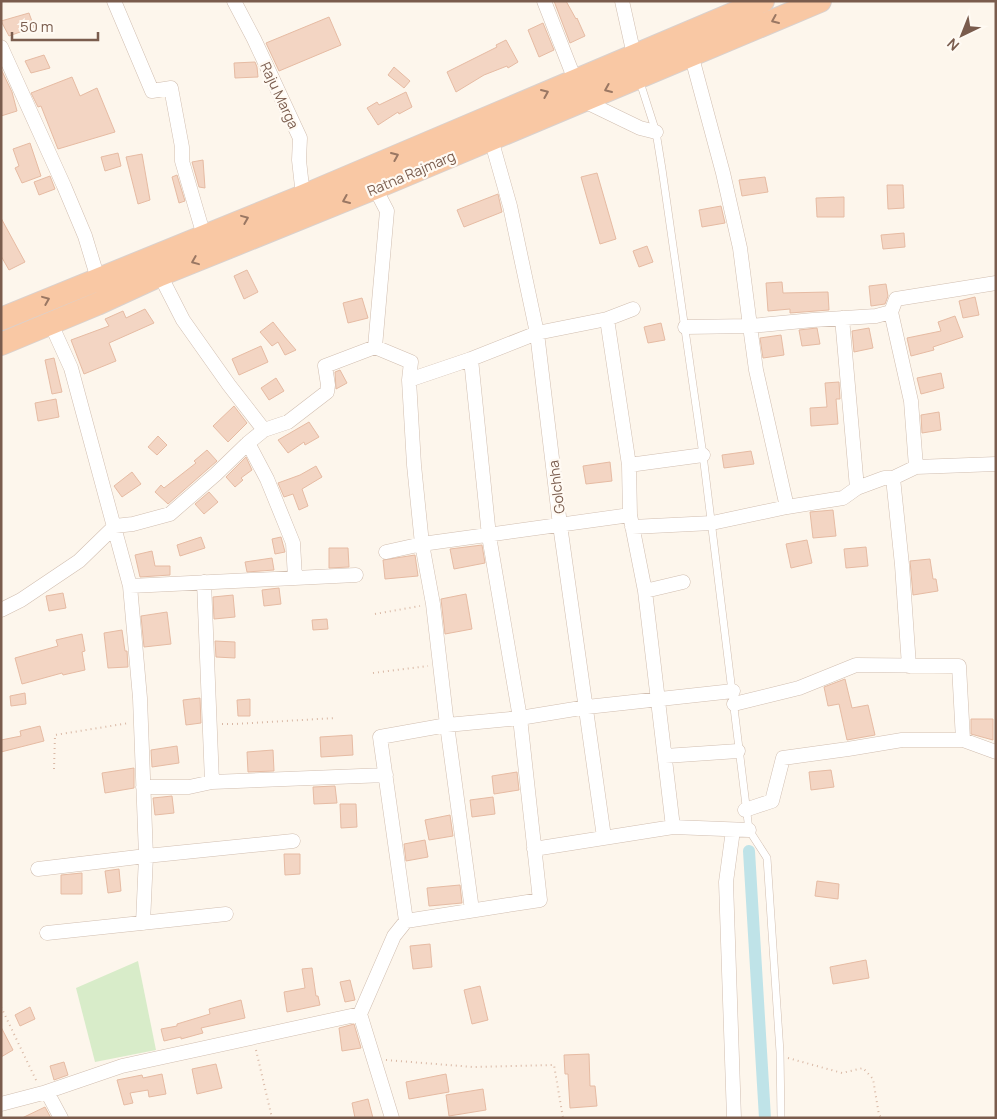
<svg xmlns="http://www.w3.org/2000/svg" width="997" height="1119" font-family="Manrope,sans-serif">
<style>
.green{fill:#d8ecc9}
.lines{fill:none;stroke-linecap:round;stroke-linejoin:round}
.canal{stroke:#bfe3e8;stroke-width:12}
.building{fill:#f3d5c3;stroke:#e6bba3}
.service-casing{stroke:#d1beb0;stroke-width:8}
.minor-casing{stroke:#d1beb0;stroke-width:15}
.trunk-casing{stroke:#dad1cd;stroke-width:24}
.path{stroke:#d9b8a5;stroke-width:2;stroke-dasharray:1 4;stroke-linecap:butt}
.service{stroke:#fff;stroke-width:7}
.minor{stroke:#fff;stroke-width:14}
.trunk{stroke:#f9c8a4;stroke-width:22}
.oneway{stroke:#9a7763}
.labels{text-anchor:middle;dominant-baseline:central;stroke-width:4.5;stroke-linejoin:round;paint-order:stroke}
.street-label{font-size:14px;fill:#7a5c4d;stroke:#fffaf3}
</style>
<rect width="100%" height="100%" fill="#fdf6ec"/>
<path class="green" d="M138,961L156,1050L95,1062L76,988Z"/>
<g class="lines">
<path class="canal" d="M749,851L765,1118"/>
</g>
<path class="building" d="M554,1H566L576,19L577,18L585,36L570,43Z
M29,13L34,27L9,36L1,21Z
M329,17L341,45L279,71L266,43Z
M543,23L554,50L539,57L528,30Z
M506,40L518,62L508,68L507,66L484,75L456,92L447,72L497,47L496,45Z
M44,55L50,68L31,73L25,61Z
M255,62L257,67L258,77L235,78L234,63Z
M394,67L410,81L404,88L388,75Z
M1,69L12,92L17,111L1,116Z
M72,77L80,96L97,88L115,132L58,149L41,106L38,107L31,93Z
M406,92L412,107L399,114L398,112L378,125L367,108L377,102L379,105Z
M30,143L41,176L22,183L15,168L19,166L13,149Z
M118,153L121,166L105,171L101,157Z
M142,154L150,200L138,204L126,157Z
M203,160L205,188L199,187L192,162Z
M597,173L616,239L600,244L581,177Z
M177,175L185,201L179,203L172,177Z
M50,176L55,189L39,195L34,182Z
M765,177L768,192L742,196L739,180Z
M887,185H903L904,208L888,209Z
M498,194L502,212L464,227L457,210Z
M844,197V217H817L816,198Z
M721,206L725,223L702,227L699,210Z
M1,218L25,262L9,270L1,256Z
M904,233L905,247L883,249L881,235Z
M647,246L653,262L639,267L633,251Z
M247,270L258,292L244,299L234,276Z
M782,282L783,293L828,292L829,310L790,313V309L768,311L766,283Z
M886,284L888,296L885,304L871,306L869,286Z
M975,297L979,315L963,318L959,301Z
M362,298L368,318L348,323L343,303Z
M145,309L154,323L109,343L116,361L84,374L71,340L109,326L105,319L123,311L126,318Z
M955,316L963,337L933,347L934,350L911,356L907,338L941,331L938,322Z
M273,322L284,336L296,350L285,355L278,342L272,346L260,332Z
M661,323L665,340L648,343L644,327Z
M817,328L820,344L802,346L799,330Z
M869,328L873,348L854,352L852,331Z
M781,335L784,355L763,358L760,338Z
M261,346L268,362L239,375L232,359Z
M54,358L62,392L52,394L45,360Z
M340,370L347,383L336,389L335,372Z
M941,373L944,388L921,394L917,378Z
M276,378L284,391L269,400L261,388Z
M839,382L840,399H836L838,424L811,426L810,408L827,407L825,383Z
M56,399L59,417L38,421L35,403Z
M234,406L247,423L228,442L213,426Z
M939,412L941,430L922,433L921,415Z
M309,422L319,437L305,445L304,442L288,453L278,440Z
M158,436L167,445L157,455L148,447Z
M207,450L217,461L168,504L155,492L161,485L164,488L196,463L194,461Z
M751,451L754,464L724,468L722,455Z
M246,457L252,470L241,478L243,480L235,487L226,477Z
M610,462L612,481L586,484L583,466Z
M316,466L322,477L302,489L308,506L299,510L293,494L284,497L278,483L300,475Z
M132,472L141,484L122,497L114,486Z
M209,492L218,502L204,514L195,504Z
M833,510L836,536L813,538L810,512Z
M201,537L205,548L180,556L177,545Z
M281,537L285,552L275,554L272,539Z
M807,540L812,563L791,568L786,544Z
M482,545L485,563L454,569L450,549Z
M866,547L868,566L846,568L844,549Z
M329,548H348L349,567L329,568Z
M152,551L155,566H170V575L140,577L135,555Z
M415,555L418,576L385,579L383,560Z
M272,558L274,570L247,572L245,562Z
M930,559L933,579H936L938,591L913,595L910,561Z
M279,588L281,604L264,606L262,590Z
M63,593L66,608L49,611L46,596Z
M466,594L472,629L445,634L441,599Z
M233,595L235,617L214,619L213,597Z
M167,612L171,644L144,647L141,616Z
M327,619L328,629L313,630L312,620Z
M122,630L125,651H127L128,667L108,668L104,633Z
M82,634L85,651L82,652L85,670L63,675L62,673L22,684L15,658L58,646L56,640Z
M215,641L235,642V658L216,657Z
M845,679L852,708L868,705L875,735L847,740L839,704L828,706L824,687Z
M25,693L26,704L11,706L10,696Z
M200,698L201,723L186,725L183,700Z
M250,699V716H238L237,700Z
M971,719H993V740L971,734Z
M40,726L44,741L1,752V740L21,736L20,731Z
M352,735L353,755L321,757L320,737Z
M177,746L179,763L152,767L151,750Z
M273,750L274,771L248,772L247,752Z
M134,768V788L105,793L102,773Z
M831,770L834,787L811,790L809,772Z
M517,772L519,790L494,794L492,776Z
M335,786L337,803L314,804L313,787Z
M172,796L174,813L155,815L153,798Z
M493,797L495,814L472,817L470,800Z
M340,804H356L357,827L341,828Z
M450,815L453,836L429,840L425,820Z
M425,840L428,857L406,861L404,844Z
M284,854H300V874L285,875Z
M119,869L121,891L108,893L105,871Z
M82,873V894H61V875Z
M817,881L839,884L838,899L815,896Z
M460,885L462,903L429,906L427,888Z
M430,944L432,967L413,969L410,946Z
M866,960L869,978L833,984L830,967Z
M312,968L316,996H318L320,1005L287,1012L284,992L305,988L302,969Z
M350,980L355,1000L345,1002L340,982Z
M480,986L488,1020L472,1024L464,990Z
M241,1000L245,1018L201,1028L203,1033L181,1039V1037L164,1041L161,1029L177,1026V1024L210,1014L209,1009Z
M30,1007L35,1019L20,1026L15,1015Z
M354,1024L361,1048L342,1051L339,1028Z
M1,1027L13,1050L1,1057Z
M589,1054L590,1086H595L597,1106L570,1108L568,1074H565L564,1055Z
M64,1062L68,1075L54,1080L50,1066Z
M216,1064L222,1088L197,1094L192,1069Z
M162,1074L166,1094L149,1097L148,1090L130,1093L133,1103L124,1105L117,1080L142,1075L143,1078Z
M446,1074L449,1092L409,1099L406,1082Z
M483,1089L486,1110L449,1116L446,1095Z
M368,1099L373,1118H355L352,1103Z
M45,1107L51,1118H22Z"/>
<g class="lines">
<g class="service-casing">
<path id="service" d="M639,79L656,132L662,169L703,455L749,830L767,858L780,1052L781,1118"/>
</g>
<g class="minor-casing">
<path id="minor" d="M114,1L152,91L171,88L182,147V161L204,236
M234,1L254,39L300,138L299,160L303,196
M544,1L575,80
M622,1L634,55
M1,47L64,186L85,236L98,279
M691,54L723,173L740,248L750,326L813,320L876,316L891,312L896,299L996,283
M582,100L640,128L656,132
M491,139L510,206L537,333L560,525L604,837
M375,188L387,211L375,347
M607,319L629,465L630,515L645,591L673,827L749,830
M685,327L750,326L756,370L787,507L843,498L857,488L842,318
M409,380L471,359L537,333L607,319L633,309
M264,430L288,422L327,392L328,385L325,366L375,347L411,362L409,380L414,465L422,544L433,604L447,725L380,737L406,921L540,900L520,718L489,536L471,359
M248,443L267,479L293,543L295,578
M629,465L703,455
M916,467L996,464
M893,478L902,565L909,666
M857,488L884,478H893L916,467L911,401L891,312
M632,527L712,523L787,507
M386,552L422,544L630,515
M204,582L212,782
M130,586L356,575
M645,591L683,582
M1,610L21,600L79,561L115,526L133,524L170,514L216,474L248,443L264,430L229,385L183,320L160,275
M734,704L799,688L856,665L959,666L963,740
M665,756L738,751
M143,787H189L212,782L386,775
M745,810L772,801L783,758L848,749L902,740H963L996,752
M733,830L726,882L734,1118
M534,849L673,827
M38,869L146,856L140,698L130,586L71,368L51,324
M472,910L447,725L520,718L587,707L733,691
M143,923L146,856L293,841
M47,933L226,914
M360,1014L394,936L406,921
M47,1092L61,1118
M1,1104L43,1093L122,1066L360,1014L392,1118"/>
</g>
<g class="trunk-casing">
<path id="trunk" d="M1,319L303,196L763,1
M1,344L97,304L160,275L375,188L820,1"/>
</g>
<path class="path" d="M375,614L420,606
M373,673L428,666
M222,724H235L335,718
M54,769L55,735L129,723
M1,1007L37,1082
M256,1050L272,1118
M788,1058L842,1073L863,1068L873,1079L879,1115L882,1118
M386,1060L473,1067L554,1065L563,1118"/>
<use href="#service" class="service"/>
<use href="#minor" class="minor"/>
<use href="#trunk" class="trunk"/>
</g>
<defs><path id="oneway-chevron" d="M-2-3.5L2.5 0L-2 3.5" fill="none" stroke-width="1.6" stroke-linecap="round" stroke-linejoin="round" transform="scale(1.25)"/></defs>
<g class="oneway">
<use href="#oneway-chevron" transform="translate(775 20) rotate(157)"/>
<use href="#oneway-chevron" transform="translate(608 89) rotate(157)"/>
<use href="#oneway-chevron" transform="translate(545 93) rotate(-23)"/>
<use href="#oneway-chevron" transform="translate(395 156) rotate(-23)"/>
<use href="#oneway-chevron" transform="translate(346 200) rotate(157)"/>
<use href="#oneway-chevron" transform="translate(245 219) rotate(-22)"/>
<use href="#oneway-chevron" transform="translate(195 261) rotate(158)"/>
<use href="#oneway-chevron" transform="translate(46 300) rotate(-22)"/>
</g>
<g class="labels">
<g class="street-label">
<text transform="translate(280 95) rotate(65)">Raju Marga</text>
<text transform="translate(411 173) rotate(-23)">Ratna Rajmarg</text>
<text transform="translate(556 487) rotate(-97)">Golchha</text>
</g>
</g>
<rect width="997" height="1119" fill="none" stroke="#7a5c4d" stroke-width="5"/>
<g transform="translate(962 35) rotate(223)" stroke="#fffaf3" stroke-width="4" paint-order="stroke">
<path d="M0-4L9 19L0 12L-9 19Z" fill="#7a5c4d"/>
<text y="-8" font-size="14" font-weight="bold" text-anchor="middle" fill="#7a5c4d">N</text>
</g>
<path d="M12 32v8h86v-8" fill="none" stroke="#7a5c4d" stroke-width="2.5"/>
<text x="20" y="32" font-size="15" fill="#7a5c4d" stroke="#fffaf3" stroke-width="4" paint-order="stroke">50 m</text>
</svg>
